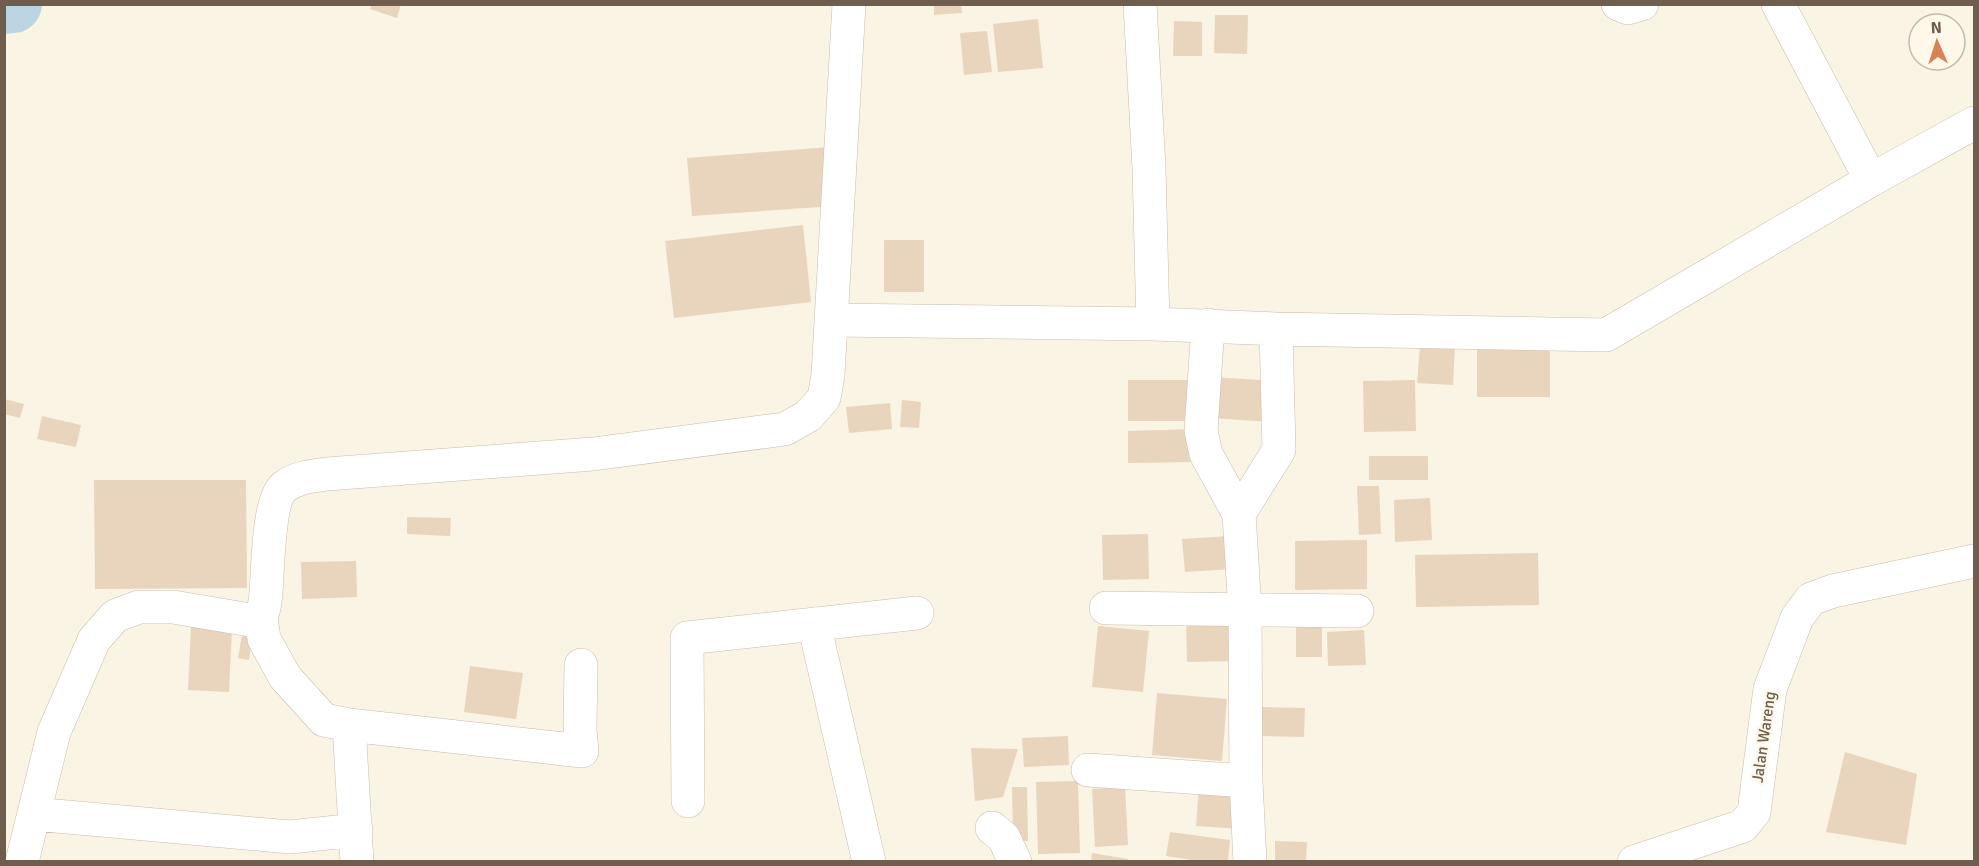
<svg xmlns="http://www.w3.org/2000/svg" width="1979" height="866" font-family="Signika,sans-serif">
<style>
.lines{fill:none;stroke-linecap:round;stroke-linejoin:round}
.river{stroke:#bbd6e0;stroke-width:58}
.building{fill:#e9d5bd}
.minor-casing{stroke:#c9bcac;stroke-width:34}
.minor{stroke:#fff;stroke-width:33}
.labels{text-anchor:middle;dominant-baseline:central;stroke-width:5;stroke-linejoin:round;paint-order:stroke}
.street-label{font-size:16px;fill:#6f5d4d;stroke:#fdf8ea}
</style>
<rect width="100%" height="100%" fill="#f9f4e4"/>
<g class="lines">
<path class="river" d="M4,5L13,4"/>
</g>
<path class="building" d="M372,4H401L397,18L370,9Z
M934,4H961L962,13L934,15Z
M1215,15H1248L1247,54L1214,53Z
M1038,19L1043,68L998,72L993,24Z
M1174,21L1202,22V56H1173Z
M987,31L992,72L964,75L960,33Z
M830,147L834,206L692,216L687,158Z
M803,225L811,302L674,318L665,241Z
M884,240H924V292H884Z
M1477,343H1550V397H1477Z
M1420,345L1455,347L1453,385L1417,383Z
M1213,377L1275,381L1272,422L1211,418Z
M1128,380H1194V421H1128Z
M1415,380L1416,431L1364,432L1363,381Z
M4,399L24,404L20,418L4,414Z
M902,400L921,402L919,428L900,427Z
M890,403L892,429L849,433L846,407Z
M42,416L81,425L76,447L37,439Z
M1193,429L1194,462L1128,463V431Z
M1369,456H1428V480H1369Z
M94,480H246L247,588L95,589Z
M1357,486H1379L1381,534L1359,535Z
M1430,498L1432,540L1395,542L1394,500Z
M407,517L451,518L450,536L407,534Z
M1148,534L1149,579L1103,580L1102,535Z
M1231,536L1233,569L1185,572L1182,539Z
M1367,540V589L1295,590V541Z
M1538,553L1539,605L1416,607L1415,555Z
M356,561L357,597L302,599L301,562Z
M1235,616V661L1187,662L1186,617Z
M1296,625H1322V657H1296Z
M1098,626L1149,631L1143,692L1092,687Z
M191,627L232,629L229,692L188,690Z
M243,629L253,630L249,660L238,658Z
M1364,630L1366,665L1328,666L1327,632Z
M470,666L523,673L516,719L464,712Z
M1157,693L1227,699L1222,761L1152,755Z
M1262,707L1305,708L1304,737L1261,736Z
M1068,736L1069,765L1024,767L1022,738Z
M971,748L1018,749L1003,797L975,801Z
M1845,752L1917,774L1906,845L1826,832Z
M1078,781L1080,853L1038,854L1036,782Z
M1199,785L1245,788L1242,829L1196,826Z
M1012,787H1027L1028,841H1013Z
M1125,787L1128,845L1095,847L1092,789Z
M1170,832L1230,840L1228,862H1205L1166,856Z
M1275,841L1307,842L1306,862H1275Z
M1092,853L1128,859L1127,862H1091Z"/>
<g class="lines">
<g class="minor-casing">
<path id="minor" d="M1140,4L1149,168L1153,324
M1618,4L1628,8L1642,4
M1778,4L1871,180
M832,320L1153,324L1276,329L1606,335L1871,180L1974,123
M1208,325L1201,431L1206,454L1239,514
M1106,608L1357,611
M261,617L264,639L285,677L324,720L349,725L582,751L580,729L581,665
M814,624L869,862
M349,725L357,862
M1088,770L1246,781
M688,801L687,638L917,613
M34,814L290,837L356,830
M992,828L1004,838L1015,862
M22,862L54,732L94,640L115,616L139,607H173L256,621C265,614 265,602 266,592C268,570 268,500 284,487C297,477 312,476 327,474L593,454L785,429L808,416L824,398L828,375L849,4
M1250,862L1246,781L1245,611L1239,514L1279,450L1276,329
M1634,862L1743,826L1754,812L1770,689L1797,618L1811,599L1833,591L1974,561"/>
</g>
<use href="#minor" class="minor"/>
</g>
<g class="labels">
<g class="street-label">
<text transform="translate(1764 737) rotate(-82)">Jalan Wareng</text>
</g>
</g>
<rect width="1979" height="866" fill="none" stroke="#6f5d4d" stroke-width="12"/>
<g transform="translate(1937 42) rotate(357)"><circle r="28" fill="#fdf8ea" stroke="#c4baab" stroke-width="1.5"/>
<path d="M0-4.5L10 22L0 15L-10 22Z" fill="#d68457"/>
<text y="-9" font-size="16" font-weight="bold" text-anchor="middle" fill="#6f5d4d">N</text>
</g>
</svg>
